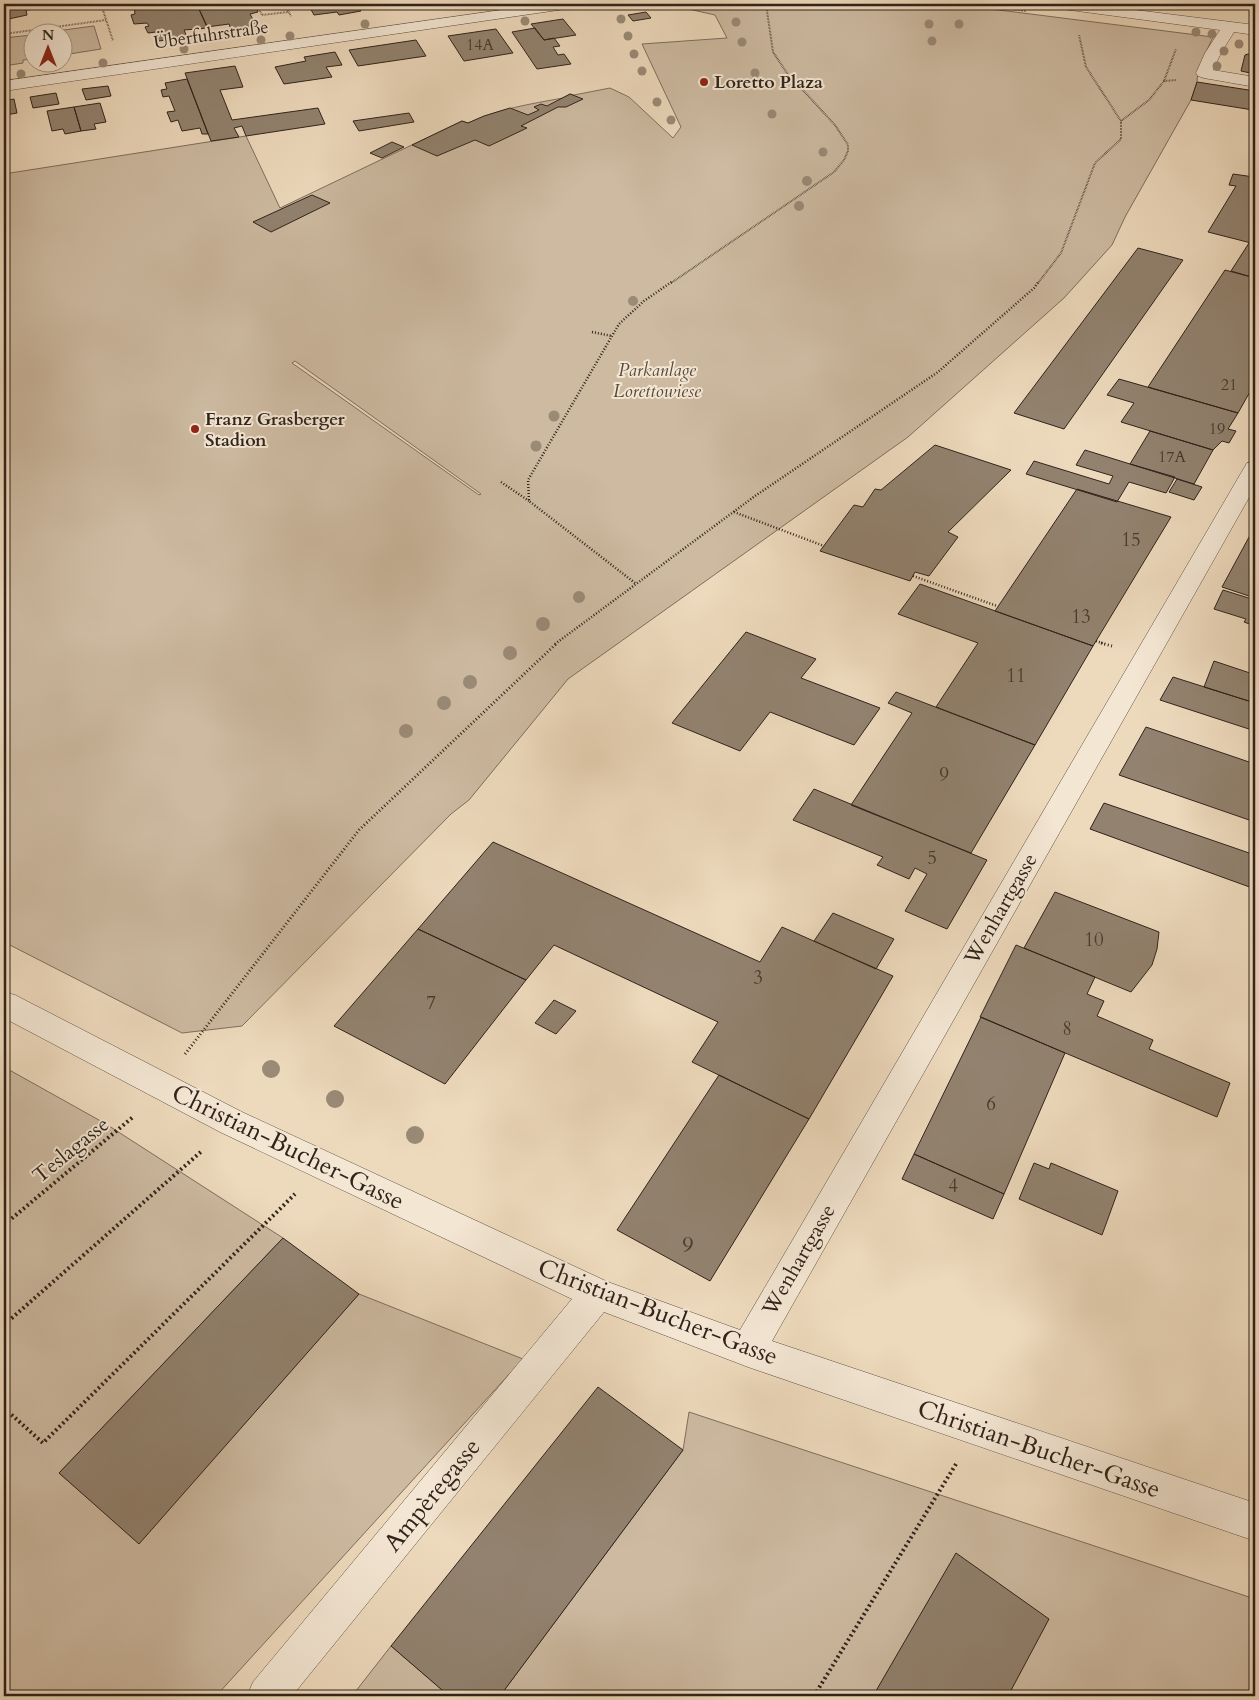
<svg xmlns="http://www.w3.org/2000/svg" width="1259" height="1700" font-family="Cardo,serif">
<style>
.green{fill:#cdbaa1;stroke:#7e6e5e;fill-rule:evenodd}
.building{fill:#92826f;stroke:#30231b}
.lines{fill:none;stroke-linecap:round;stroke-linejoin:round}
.minor-casing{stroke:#5f5043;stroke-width:1}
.path-far3{stroke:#30231b;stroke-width:2;stroke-dasharray:0.5 1;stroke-linecap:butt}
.path-far2{stroke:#30231b;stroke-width:2.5;stroke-dasharray:1 2;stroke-linecap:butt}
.path-far1{stroke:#30231b;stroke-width:3;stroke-dasharray:1 2.5;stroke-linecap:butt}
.path{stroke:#30231b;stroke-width:4;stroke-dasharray:2 3;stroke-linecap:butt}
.minor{fill:#f3e6d3;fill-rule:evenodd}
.tree{fill:#9a8a76}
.poi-dot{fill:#8f2418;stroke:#f3e6d3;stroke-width:2}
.labels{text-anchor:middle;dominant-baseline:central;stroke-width:4;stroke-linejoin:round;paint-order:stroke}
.far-number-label{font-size:16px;fill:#483b30}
.far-street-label{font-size:18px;fill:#30231b;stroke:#f3e6d3}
.far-poi-label{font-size:18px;font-weight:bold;fill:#30231b;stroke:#f3e6d3;text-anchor:start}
.far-park-label{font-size:18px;font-style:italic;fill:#57493c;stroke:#f3e6d3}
.number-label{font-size:19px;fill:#483b30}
.street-label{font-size:21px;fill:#30231b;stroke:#f3e6d3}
.near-number-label{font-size:22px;fill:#483b30}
.near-street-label{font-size:25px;fill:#30231b;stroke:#f3e6d3}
</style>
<rect width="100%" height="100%" fill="#edd9bc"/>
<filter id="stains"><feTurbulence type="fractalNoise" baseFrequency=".004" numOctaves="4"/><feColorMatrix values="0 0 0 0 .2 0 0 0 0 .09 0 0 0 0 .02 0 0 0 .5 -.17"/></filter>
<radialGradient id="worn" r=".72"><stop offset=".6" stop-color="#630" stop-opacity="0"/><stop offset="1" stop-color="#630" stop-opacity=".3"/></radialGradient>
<path class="green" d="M673,4H951L1213,37L1198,69L1197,82L1191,100L1125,217L1112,245L1064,298L908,437L568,679L469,800L451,814L242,1026L182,1033L4,942V174L246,136L280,208L462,121L468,123C498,109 530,104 563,98L570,94L574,95L610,88L629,97L673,138L681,127L642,44L727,38L715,15L684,8L676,9ZM295,361L481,494L479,495L292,363Z
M94,26L101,49L63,55L62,32H48Z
M32,35V59L23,60V63L4,66V38Z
M4,1067L106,1124L283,1238L59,1473L139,1543L359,1294L523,1359L216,1696H4Z
M689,1412L1255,1599V1696H500L683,1450Z
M391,1646L449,1696H352Z"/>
<path class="building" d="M4,4H48L50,8L26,10L27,15L4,20Z
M48,4H75L50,8Z
M173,4L175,8L197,5L208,28L184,30L187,37L159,41L156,32L148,33L145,27L149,26L147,23L134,24L131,15L135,14L134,5Z
M218,4H254L258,12L250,14L256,25L231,29L229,24L207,27L198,7Z
M308,4H357L361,11L339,15L337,12L314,15Z
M420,4H456L423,8Z
M646,12L651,18L633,21L628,15Z
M563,19L576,35L544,40L531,24Z
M535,28L544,40L554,38L560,46L553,47L558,55L564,54L571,64L537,69L512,32Z
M496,29L513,53L464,61L448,36Z
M416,40L426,56L358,66L349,50Z
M335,52L342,65L326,67L332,77L284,84L275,67L306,61L304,57Z
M1248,54L1255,55V74L1241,71L1245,55Z
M235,66L243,87L220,90L232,120L318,108L325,124L246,136L242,126L234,128L239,137L211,141L185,73Z
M187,79L208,134H202L200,128L182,131L178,120L171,122L167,112L175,111L169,96L163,97L161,90L167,89L165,83Z
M1197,82L1255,91L1253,110L1191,100Z
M108,86L111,96L86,100L82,89Z
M56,93L59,104L33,108L30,97Z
M570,94L583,99L566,107H558L521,126L527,128L489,146L475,140L437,156L412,145L462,121L468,123L484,116L510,108L528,115L539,110L534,107L541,104L547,106Z
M14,99L17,113L6,115L7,120H4V101Z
M100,103L106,122L94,124L96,129L81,131L74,107Z
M74,107L81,131L65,134L63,129L52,131L47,111Z
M409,113L414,122L359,131L353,121Z
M392,142L404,147L382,158L370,153Z
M1255,173V244L1208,232L1236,186L1229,185L1233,174L1254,177Z
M312,195L330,203L271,232L253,222Z
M1249,243L1255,244V278L1231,271Z
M1138,248L1183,260L1064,429L1014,413Z
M1225,270L1255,278V383L1238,413L1148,387Z
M1119,379L1238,413L1228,429L1236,431L1229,443L1222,441L1213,450L1121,422L1134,403L1107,395Z
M1150,431L1213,450L1194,484L1130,464Z
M935,445L1011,470L948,532L958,537L929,576L915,572L910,581L820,551L854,505L863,507L875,489L881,490Z
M1085,450L1130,464L1175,477L1166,493L1129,482L1117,502L1026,474L1034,461L1109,484L1113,476L1076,465Z
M1177,479L1202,487L1194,500L1169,492Z
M1077,489L1171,517L1093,646L995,611Z
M1255,526V598L1222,587Z
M920,584L1093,646L1035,745L936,707L978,643L898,614Z
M1223,590L1255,600V626L1244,622L1246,619L1214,609Z
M746,632L816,659L801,678L880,708L854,745L770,712L740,751L672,723Z
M1214,661L1250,673L1252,669L1255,670V703L1204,687Z
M1173,677L1255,703V731L1160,700Z
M896,692L1035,745L971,853L851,805L912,713L888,703Z
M1146,727L1255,764V822L1119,775Z
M814,789L987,860L947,929L905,911L927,874L915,868L909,879L877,865L883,857L793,820Z
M1104,803L1255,855V889L1090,829Z
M493,842L760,962L782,927L893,976L809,1119L692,1062L718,1022L554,945L526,980L418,929Z
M1055,892L1159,932L1157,949L1152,965L1131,992L1024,948Z
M833,913L894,939L876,969L814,941Z
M418,929L526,980L445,1084L334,1026Z
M1016,945L1095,977L1087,994L1104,1001L1097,1016L1153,1040L1149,1049L1230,1083L1217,1117L980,1017Z
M554,1000L576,1011L556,1034L535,1023Z
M981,1017L1065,1053L1004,1194L914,1154Z
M719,1075L809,1119L710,1281L617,1230Z
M914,1154L1004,1194L993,1219L902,1179Z
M1034,1163L1049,1169L1051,1163L1118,1191L1102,1235L1019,1199Z
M283,1238L359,1294L139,1544L59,1473Z
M598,1387L683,1450L500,1696H449L391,1646Z
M956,1553L1049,1619L1008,1696H873Z"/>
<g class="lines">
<g class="minor-casing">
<path id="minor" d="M543,4H579L577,7L572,8L4,91V81Z
M1048,4H1088L1255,25V35L1234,32L1221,53L1213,70L1255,77V87L1204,78L1198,76L1196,73L1205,53L1220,30L1055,8L1050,7Z
M1255,462V487L772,1341L1255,1503V1541L748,1367L604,1312L292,1696H247L253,1682L572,1299L220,1132L4,1018V992L15,995L242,1112L608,1282L740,1330L1244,468L1247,463Z"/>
</g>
<path class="path-far3" d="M101,4L113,41
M284,4L291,16
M969,4L1026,11
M181,7L180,5L186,4
M286,7L306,4
M257,9H259L262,15L288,12
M4,34L106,20
M1164,81L1176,49
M1121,121L1149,100L1164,81L1176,80
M671,283L834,172L844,160L848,151V145L835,125L787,73L773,52L766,4
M1038,283L1061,253L1095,163L1121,139V121L1086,67L1079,35"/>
<path class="path-far2" d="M592,332L612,336
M501,482L529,501
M734,512L824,546
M913,576L997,606
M635,583L529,501L528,480L619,324L644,301L673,281
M1096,641L1105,644
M555,644L755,496L938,372L1034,288L1039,281"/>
<path class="path-far1" d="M1101,643L1112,646
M185,1054L359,830L557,643"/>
<path class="path" d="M4,1225L133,1117
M4,1325L203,1150
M4,1408L43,1443L295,1194
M814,1696L956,1464"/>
<use href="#minor" class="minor"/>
</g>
<g class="tree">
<circle cx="621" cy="19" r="4.5"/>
<circle cx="525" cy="21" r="4.5"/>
<circle cx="736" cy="22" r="4.5"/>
<circle cx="365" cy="24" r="4.5"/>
<circle cx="929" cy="24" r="4.5"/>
<circle cx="959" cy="24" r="4.5"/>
<circle cx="1196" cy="32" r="4.5"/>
<circle cx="1212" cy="34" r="4.5"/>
<circle cx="290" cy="36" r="4.5"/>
<circle cx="628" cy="36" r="4.5"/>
<circle cx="261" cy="40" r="4.5"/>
<circle cx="932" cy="41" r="4.5"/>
<circle cx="742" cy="42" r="4.5"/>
<circle cx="1239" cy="44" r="4.5"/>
<circle cx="184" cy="49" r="4.5"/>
<circle cx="1224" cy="51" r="4.5"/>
<circle cx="634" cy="54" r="4.5"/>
<circle cx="103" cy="63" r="4.5"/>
<circle cx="1217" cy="66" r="4.5"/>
<circle cx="642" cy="71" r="4.5"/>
<circle cx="755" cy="73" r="4.5"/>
<circle cx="21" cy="74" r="4.5"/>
<circle cx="657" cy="102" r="4.5"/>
<circle cx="772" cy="114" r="4.5"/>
<circle cx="671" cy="120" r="4.5"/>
<circle cx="823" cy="152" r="4.5"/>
<circle cx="807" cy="181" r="5"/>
<circle cx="799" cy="206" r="5"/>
<circle cx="633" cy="301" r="5"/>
<circle cx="554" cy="416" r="5.5"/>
<circle cx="536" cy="446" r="5.5"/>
<circle cx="579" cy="597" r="6"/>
<circle cx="543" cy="624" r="7"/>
<circle cx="510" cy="653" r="7"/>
<circle cx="470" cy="682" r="7"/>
<circle cx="444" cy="703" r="7"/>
<circle cx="406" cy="731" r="7"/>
<circle cx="271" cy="1069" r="9"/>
<circle cx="335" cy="1099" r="9"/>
<circle cx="415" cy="1135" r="9"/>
</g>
<g class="poi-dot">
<circle cx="704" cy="82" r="5"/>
<circle cx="195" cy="429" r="5"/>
</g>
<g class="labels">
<g class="far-number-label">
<text x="480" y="45">14A</text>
<text x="1229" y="385">21</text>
<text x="1217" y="429">19</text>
<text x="1172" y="457">17A</text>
</g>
<g class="far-street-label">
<text transform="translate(211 35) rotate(-8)">Überfuhrstraße</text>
</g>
<g class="far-poi-label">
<text x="714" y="82">Loretto Plaza</text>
<text x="205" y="419">Franz Grasberger<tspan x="205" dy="21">Stadion</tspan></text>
</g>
<g class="far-park-label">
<text x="657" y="370">Parkanlage<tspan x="657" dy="21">Lorettowiese</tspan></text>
</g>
<g class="number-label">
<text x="1131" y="540">15</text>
<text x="1081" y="617">13</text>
<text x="1016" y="676">11</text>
<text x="944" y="775">9</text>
<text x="932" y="858">5</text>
<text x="1094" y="940">10</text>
<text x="758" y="978">3</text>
<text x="431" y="1003">7</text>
<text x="1067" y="1029">8</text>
<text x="991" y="1104">6</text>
<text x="953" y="1186">4</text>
</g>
<g class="street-label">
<text transform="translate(1001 909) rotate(-60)">Wenhartgasse</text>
<text transform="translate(71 1150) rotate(-39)">Teslagasse</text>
<text transform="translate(799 1260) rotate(-60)">Wenhartgasse</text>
</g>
<g class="near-number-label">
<text x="688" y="1245">9</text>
</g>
<g class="near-street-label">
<text transform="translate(288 1147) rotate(26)">Christian-Bucher-Gasse</text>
<text transform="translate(658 1312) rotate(21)">Christian-Bucher-Gasse</text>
<text transform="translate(1039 1449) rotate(19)">Christian-Bucher-Gasse</text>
<text transform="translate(432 1495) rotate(-51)">Ampèregasse</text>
</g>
</g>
<rect width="1259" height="1700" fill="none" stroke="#edd9bc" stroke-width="20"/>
<rect x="5" y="5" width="1249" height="1690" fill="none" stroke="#30231b" stroke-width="2.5"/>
<rect x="10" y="10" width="1239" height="1680" fill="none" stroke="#30231b"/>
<g transform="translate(48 48)"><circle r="24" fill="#f3e6d3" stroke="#a59889"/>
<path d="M0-4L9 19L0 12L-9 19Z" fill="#8f2418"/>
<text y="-8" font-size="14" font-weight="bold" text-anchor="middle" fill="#30231b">N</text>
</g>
<rect width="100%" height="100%" filter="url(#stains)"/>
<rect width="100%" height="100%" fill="url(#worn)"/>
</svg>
